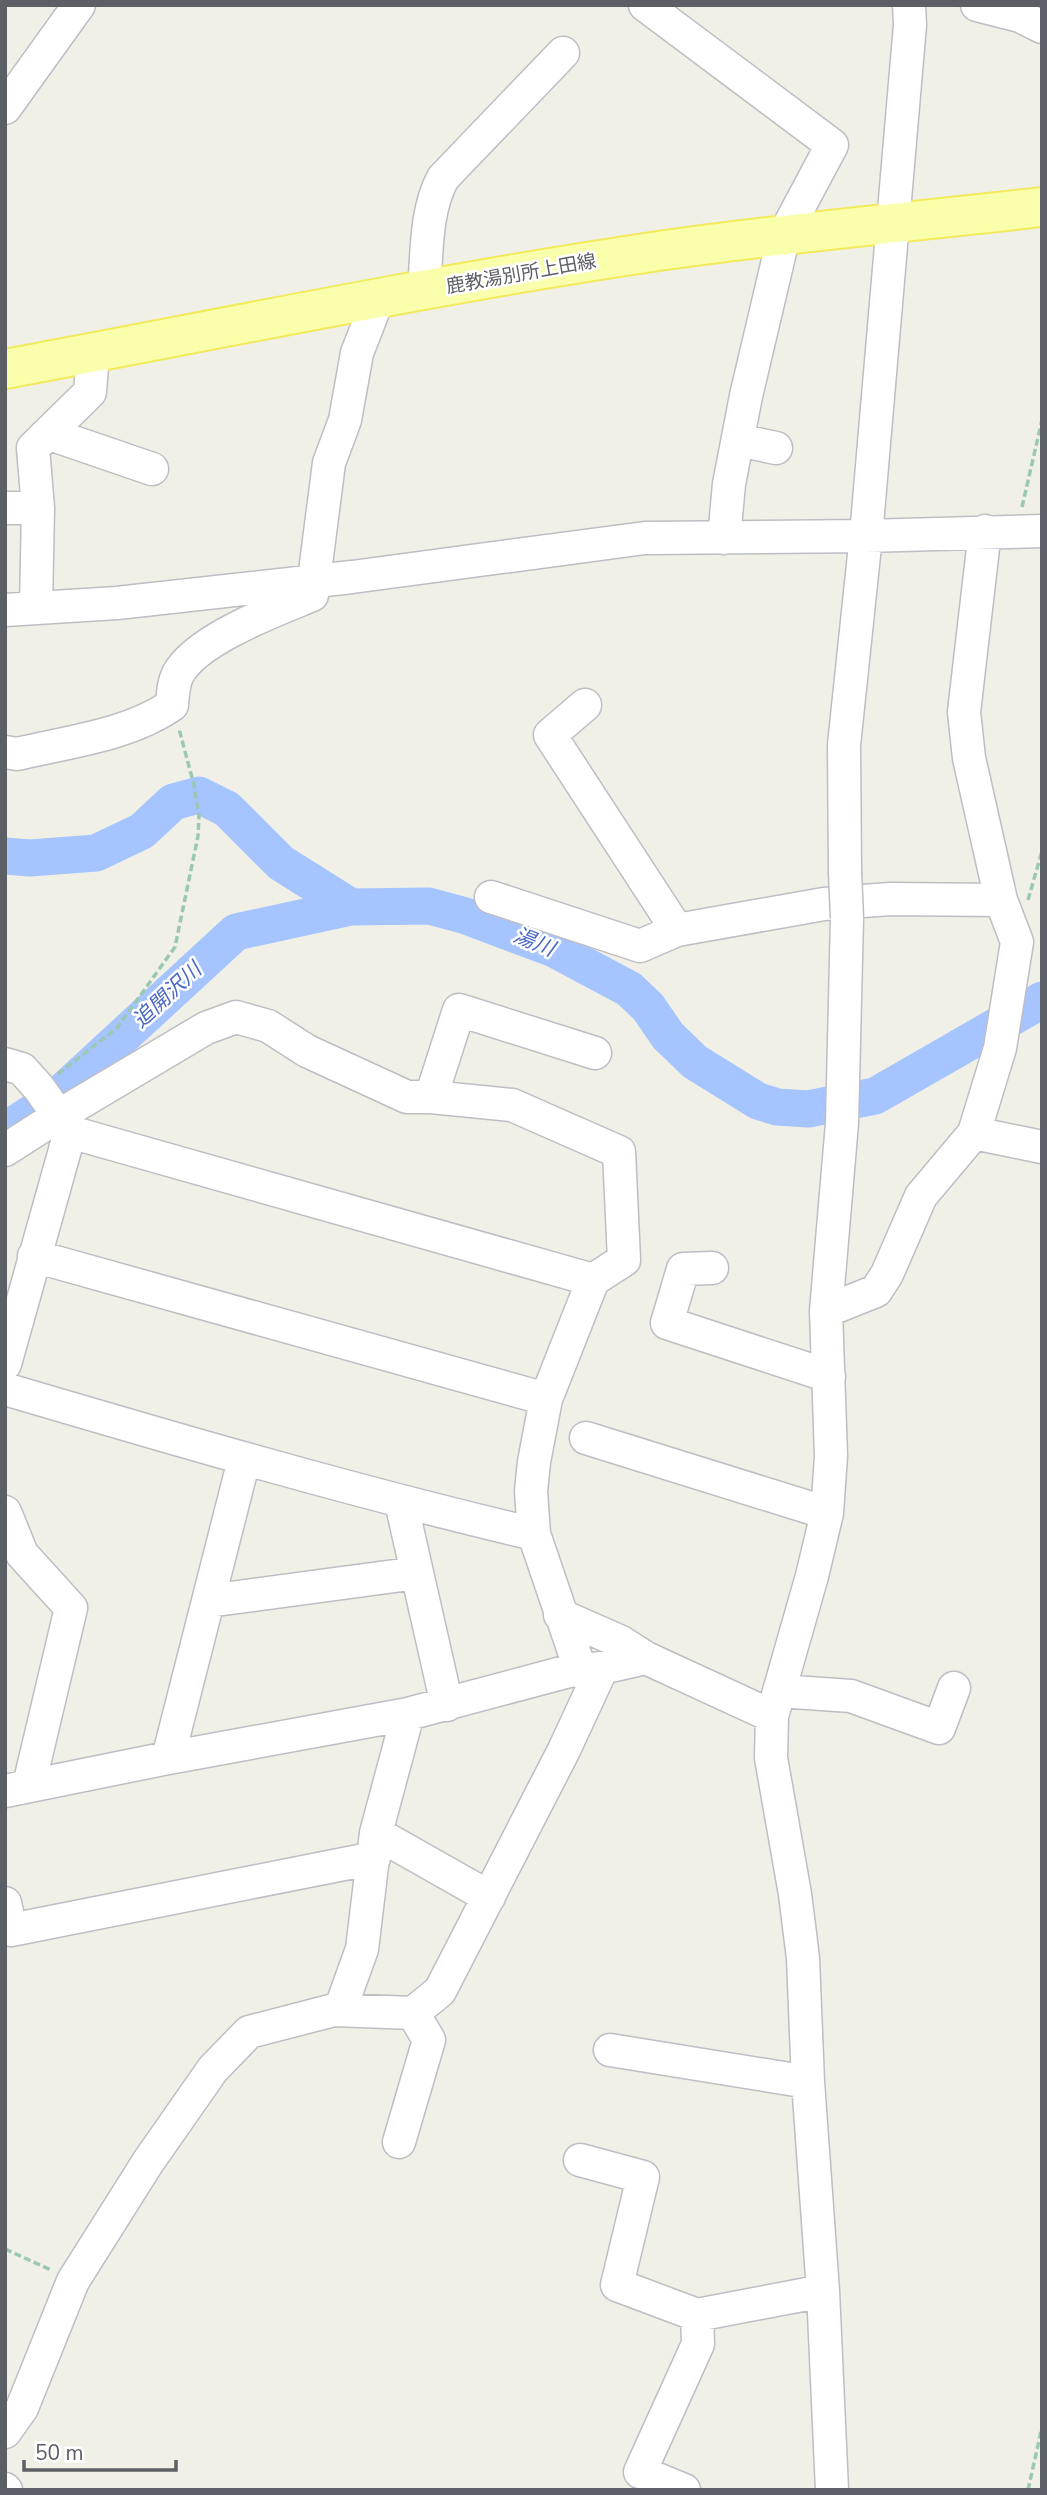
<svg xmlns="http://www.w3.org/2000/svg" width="1047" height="2495" font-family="'Nunito Sans','Noto Sans JP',sans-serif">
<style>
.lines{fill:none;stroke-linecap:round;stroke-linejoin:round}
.river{stroke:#a6c4ff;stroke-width:37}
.minor-casing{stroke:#bdbec4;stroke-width:35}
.major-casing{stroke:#f2ea5c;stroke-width:42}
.path{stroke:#9bc8b2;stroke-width:3.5;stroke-dasharray:7 3.5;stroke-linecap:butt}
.minor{stroke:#fff;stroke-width:32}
.major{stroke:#faffab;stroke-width:38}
.minor-bridge-casing{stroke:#bdbec4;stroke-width:35;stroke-linecap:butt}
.minor-bridge{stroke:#fff;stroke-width:32}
.labels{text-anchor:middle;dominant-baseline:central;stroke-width:5;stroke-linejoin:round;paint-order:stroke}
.street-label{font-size:19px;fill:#5d5f66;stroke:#fff}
.water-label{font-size:21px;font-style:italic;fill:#4768c5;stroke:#fff}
</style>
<rect width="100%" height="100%" fill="#f0f0e6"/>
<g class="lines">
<path class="river" d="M5,856L30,858L96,853L142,831L173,802L199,795L227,809L281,863L351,907
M5,1131L59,1095L236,932L351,907L429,906L466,916L554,949L629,989L648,1007L668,1036L695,1062L758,1101L777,1107L808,1109L875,1096L1042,1000"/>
<g class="minor-casing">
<path id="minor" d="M645,5L832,145L784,235L746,396L729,484L724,538
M977,5L1020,16L1042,27
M5,108L79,5
M424,291C427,254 425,211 443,178L563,53
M50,434L152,469
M738,440L776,448
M5,508H38
M36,608L38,508L33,448L90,392L93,353
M5,610L117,603L352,577L645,538L866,536L1042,531
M585,705L550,735L677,930
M5,752L17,754C68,742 129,735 172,705C173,694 173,684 178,674C197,639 276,610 312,595L329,463L345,420L357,353L378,299
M845,872L844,745L866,536L910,25L909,5
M491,897L640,946L677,930L824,904L890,899L1001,900
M5,1064L22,1069L39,1088L70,1132L5,1364
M431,1097L459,1010L595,1053
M70,1132L593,1280
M974,1133L1042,1147
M5,1150L58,1116L206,1028L236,1017L268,1026L307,1051L407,1097H431L512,1105L619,1152L624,1260L593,1280L546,1399L534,1462L531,1491L534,1534L580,1669
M34,1256L546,1399
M712,1268L683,1269L667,1323L829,1376
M826,1311L876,1291L887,1274L921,1196L974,1133L1000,1048L1017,942L1001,900L969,758L964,712L985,531
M5,1389C181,1441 356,1492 534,1534
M586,1438L827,1513
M401,1502L447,1705
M5,1512L22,1554L71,1608L29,1785
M208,1601L417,1573
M560,1615L621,1642L646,1658L772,1716
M779,1691L851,1696L939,1728L954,1688
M168,1758L244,1460
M5,1791L168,1758L408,1714L569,1671L602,1668L646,1658
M376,1833L489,1897
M5,1903L11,1930L374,1858
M340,2010L362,1949L376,1833L408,1714
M610,2050L808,2082
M399,2142L429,2040L413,2013
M580,2160L643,2177L617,2285L697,2315
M5,2432L22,2408L73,2281L148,2162L213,2069L249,2032L334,2010L413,2013L440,1991L564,1750L602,1668
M5,2489L6,2490
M684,2490L640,2472L698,2344L697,2315L823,2291
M832,2490L823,2291L808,2082L803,1958L795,1894L771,1758L772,1716L812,1576L827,1513L831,1456L826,1311L842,1123L847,918"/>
</g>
<g class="major-casing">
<path id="major" d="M5,369C221,329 435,284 652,252C781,233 912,222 1042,207"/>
</g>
<path class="path" d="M1022,507L1042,420
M1028,900L1042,851
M58,1074L117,1028L175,947L198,836L199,816L194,785L179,729
M5,2249L51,2270
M1028,2490L1042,2427"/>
<use href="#minor" class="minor"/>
<use href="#major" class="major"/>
<g class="minor-bridge-casing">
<path id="minor-bridge" d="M845,872L847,918"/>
</g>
<use href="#minor-bridge" class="minor-bridge"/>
</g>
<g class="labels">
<g class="street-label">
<text transform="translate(521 274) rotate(-10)">鹿教湯別所上田線</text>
</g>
<g class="water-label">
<text transform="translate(534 942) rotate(22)">湯川</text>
<text transform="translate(167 995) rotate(-43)">追開沢川</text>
</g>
</g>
<rect width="1047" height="2495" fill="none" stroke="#5d5f66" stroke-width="14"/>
<path d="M24 2460v10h152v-10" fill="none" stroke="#5d5f66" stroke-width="3.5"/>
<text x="35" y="2460" font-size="21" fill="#5d5f66" stroke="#ffffff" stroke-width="5" paint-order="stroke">50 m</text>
</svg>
